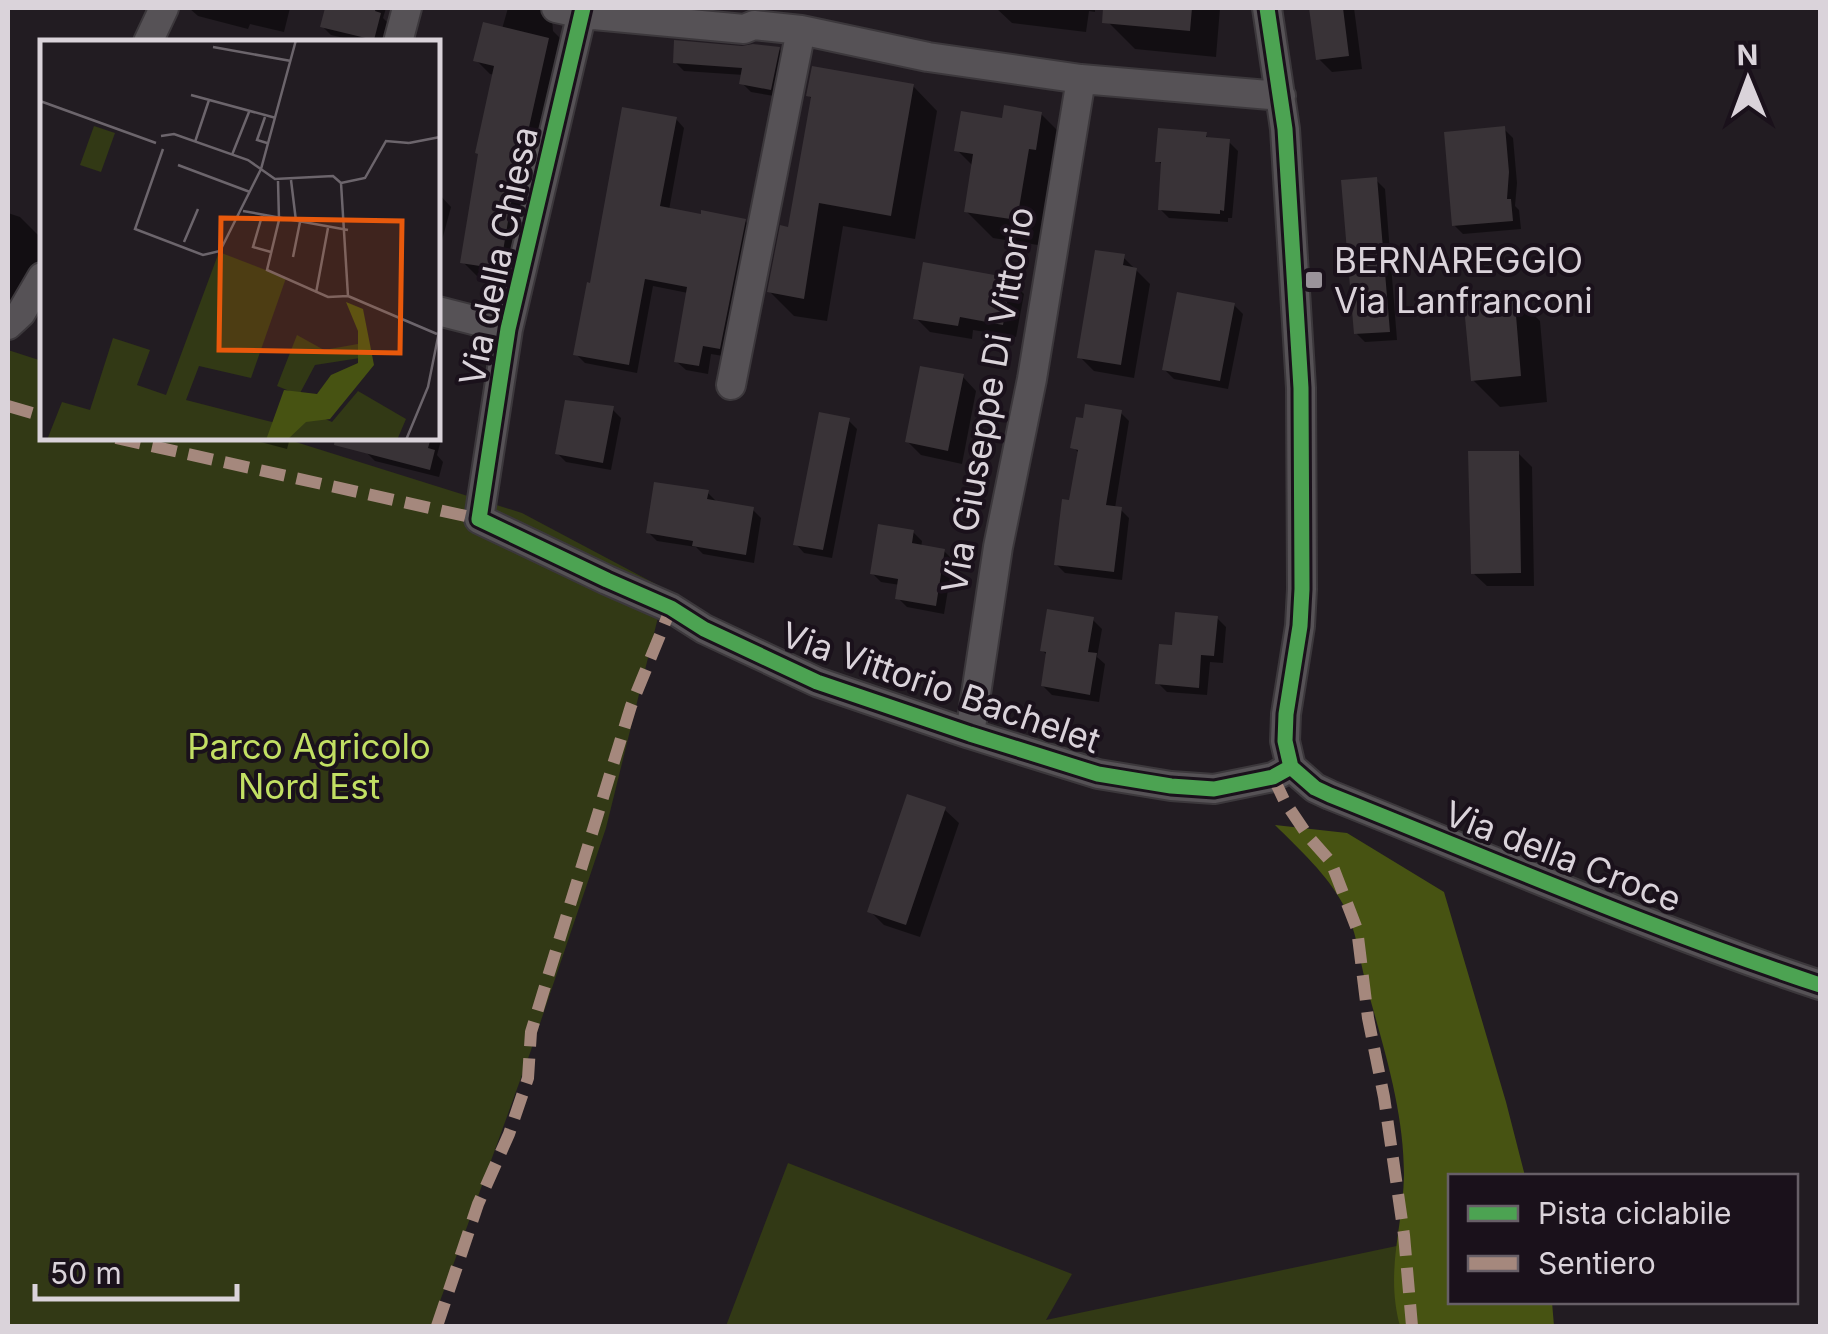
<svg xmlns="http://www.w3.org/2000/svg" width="1828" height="1334" font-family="Inter,sans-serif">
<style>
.green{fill:#323915}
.forest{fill:#475312}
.shadow{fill:#0007}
.building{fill:#393337}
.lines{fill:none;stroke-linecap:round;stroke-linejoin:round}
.minor-casing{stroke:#3c383c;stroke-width:32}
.minor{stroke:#565256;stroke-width:28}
.quiet{stroke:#a5887d;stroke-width:12;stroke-dasharray:25 12;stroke-linecap:butt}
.cycleway-casing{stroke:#1a111b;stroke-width:21}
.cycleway{stroke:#4ca352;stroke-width:15}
.poi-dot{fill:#9a939a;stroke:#1a111b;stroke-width:4}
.labels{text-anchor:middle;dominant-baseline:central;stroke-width:8;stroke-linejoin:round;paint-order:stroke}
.street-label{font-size:35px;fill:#dad3da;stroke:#1a111b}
.poi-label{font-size:35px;fill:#dad3da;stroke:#1a111b;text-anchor:start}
.park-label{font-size:35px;fill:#c2df63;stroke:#1a111b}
.inset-road{fill:none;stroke:#6c656c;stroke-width:2.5}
.view{fill:#e8590c;fill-opacity:0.15;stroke:#e8590c;stroke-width:5}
.inset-edge{fill:none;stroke:#dad3da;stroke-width:5}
</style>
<rect width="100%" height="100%" fill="#221c22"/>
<path class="green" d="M8,350L42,361V438H283L522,513L665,589L606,828L530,1053L431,1326H8Z
M788,1163L1072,1274L1046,1320L1406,1244L1420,1326H726Z"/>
<path class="forest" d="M1275,825L1347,833L1444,892L1506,1102L1525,1176H1450V1302H1552L1554,1326H1400C1385,1271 1403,1228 1404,1175C1404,1108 1382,1043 1365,980C1359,956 1356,929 1344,906C1327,874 1300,850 1275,825Z"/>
<path class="shadow" d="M189,8H290L284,32L250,24L248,29L198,16Z
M327,8H386L383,18L389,24L384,42H361L331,35L322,26Z
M508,8H560L552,18L553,31L562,40L513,282L477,276L463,262L495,75L490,74L476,60L502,29Z
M996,8H1095V12L1089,11L1086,32L1012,23Z
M1110,8H1220L1216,57L1135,49L1108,22Z
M1312,8H1354L1362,69L1332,72L1318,58Z
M779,49L788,58L780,97L751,92L742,83L744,75L684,71L675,62Z
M913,86L937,111L915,239L843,226L827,321L794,316L770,292L790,230L813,100L808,95Z
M1041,114L1068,141L1044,246L993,238L966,211L974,167L957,150L1004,121Z
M676,119L684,128L669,210L745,221L754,230L729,357L711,354L708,374L686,370L677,362L688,293L653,286L637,373L585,363L576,354Z
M1504,129L1513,138L1517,183L1515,206L1519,210L1521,229L1463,234L1454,225Z
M1205,135L1211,140L1229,142L1238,151L1232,218H1228V222L1169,218L1160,209L1164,166L1158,161Z
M1376,180L1385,189L1397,340L1365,342L1356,333Z
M438,193L451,207L438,255Z
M8,213L20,217L42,239V258L34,287L8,315Z
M1123,257L1150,284L1134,378L1094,371L1080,357Z
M1010,280L1024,294L1016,337L973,330L972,339L930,332L916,318Z
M1513,294L1540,321L1547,402L1500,407L1473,380Z
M1234,305L1243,314L1228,389L1174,379L1165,370Z
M963,377L976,391L962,464L921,455L907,441Z
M612,409L621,418L611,470L566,462L557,453Z
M1120,412L1129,421L1115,508L1120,509L1129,518L1122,580L1065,573L1056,564L1072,503L1080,454L1073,447Z
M848,420L857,429L832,558L804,553L796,544Z
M438,436L441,440L437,455L443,462L439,477L375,461L366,452L370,438Z
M245,438H290L287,449Z
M1518,453L1532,467L1534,586H1487L1473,573Z
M708,493L717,502L753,510L761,518L754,563L703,554L696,547L657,541L648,532Z
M913,532L922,541L921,548L944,551L953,560L944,614L907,607L898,598L900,585L881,582L872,573Z
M1217,618L1226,627L1223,663L1210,662L1207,695L1167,692L1158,683L1174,648Z
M1093,620L1102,629L1097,657L1105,664L1099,702L1052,695L1043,686L1048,656L1042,650Z
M945,810L959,823L920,937L884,925L870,911Z"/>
<path class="building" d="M325,8H376L375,11L381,13L374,40L320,27Z
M1103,8H1192L1190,31L1102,23Z
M1309,8H1343L1349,56L1316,60Z
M483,22L549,38L521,163L518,162L500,269L460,263L478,154L475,153L494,66L473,61Z
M674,40L742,46L753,44L780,47L771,90L739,84L742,68L673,63Z
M812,66L914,84L891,216L819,203L804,299L767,292L780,225L788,227L811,97L806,96Z
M1004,105L1042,112L1036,150L1029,149L1017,220L964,212L973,154L954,151L961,111L1002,118Z
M622,107L677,117L660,206L701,214V210L746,219L720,349L703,346L699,366L674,362L687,287L645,279L629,365L573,355L587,282L590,283Z
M1505,126L1509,172L1507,199H1511L1513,221L1452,226L1444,132Z
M1158,128L1207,132L1206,137L1230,139L1224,211L1220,210V214L1158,210L1161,162H1155Z
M1377,177L1390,332L1354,334L1341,180Z
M1095,250L1125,254L1123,265L1137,268L1121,365L1077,358Z
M923,262L1011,278L1003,325L960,317L958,326L913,319Z
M1514,291L1521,376L1471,381L1463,296Z
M1177,292L1235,303L1220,381L1162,370Z
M920,366L964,374L948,451L905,442Z
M565,400L614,406L603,463L555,454Z
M1085,404L1122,410L1106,505L1122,507L1114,572L1054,565L1062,499L1069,500L1078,450L1070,448L1076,417L1083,418Z
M819,412L850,418L823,550L793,545Z
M335,438H431L428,448L435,450L430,470L334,445Z
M1468,451H1519L1521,573L1471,574Z
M654,482L709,490L707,499L754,507L746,555L692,546L693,541L646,533Z
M878,524L914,530L912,543L945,549L936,606L895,599L898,579L870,574Z
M1047,609L1094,617L1088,652L1097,653L1090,695L1041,686L1046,652L1040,651Z
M1175,612L1218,616L1214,656L1201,655L1199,688L1155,684L1159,644L1172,645Z
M907,794L946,807L906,925L867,912Z"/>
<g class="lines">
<g class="minor-casing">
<path id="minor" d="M556,8L583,14L744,29L754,25L801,30L928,57L1081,79L1281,96
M583,8L508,329L479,519L607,580L671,608L704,629L817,682L970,734L1098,774L1171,786L1214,789L1273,777L1291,767
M1267,8L1285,129L1301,388L1302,589L1300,626L1286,714L1285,741L1291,767L1315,788L1330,795C1493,860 1654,930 1820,985
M148,42L164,8
M398,42L407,8
M438,311L508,329
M8,325L21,313L42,277
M731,385L801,30
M970,734L998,547L1032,379L1081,79"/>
</g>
<use href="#minor" class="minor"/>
<path class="quiet" d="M8,406L42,416
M116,438L479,519
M1273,777L1285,802L1308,836L1331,862L1357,929L1368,1018L1384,1097L1404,1235L1412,1326
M437,1326L478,1204L509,1134L528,1078L531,1032L631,706L671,608"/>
<g class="cycleway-casing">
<path id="cycleway" d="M583,8L508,329L479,519L607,580L671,608L704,629L817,682L970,734L1098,774L1171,786L1214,789L1273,777L1291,767
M1267,8L1285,129L1301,388L1302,589L1300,626L1286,714L1285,741L1291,767L1315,788L1330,795C1493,860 1654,930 1820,985"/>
</g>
<use href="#cycleway" class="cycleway"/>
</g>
<rect class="poi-dot" x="1304" y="270" width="20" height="20" rx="5"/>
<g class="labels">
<g class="street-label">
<text transform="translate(498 256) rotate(-78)">Via della Chiesa</text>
<text transform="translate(987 400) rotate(-80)">Via Giuseppe Di Vittorio</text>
<text transform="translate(941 687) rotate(19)">Via Vittorio Bachelet</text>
<text transform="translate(1563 856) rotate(21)">Via della Croce</text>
</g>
<g class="poi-label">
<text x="1334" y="260">BERNAREGGIO<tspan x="1334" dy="40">Via Lanfranconi</tspan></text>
</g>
<g class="park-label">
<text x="309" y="746">Parco Agricolo<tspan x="309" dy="40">Nord Est</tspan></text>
</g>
</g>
<g transform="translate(40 40)">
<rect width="400" height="400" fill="#221c22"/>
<path d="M54,86L75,93L61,132L40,125ZM179,212L246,238L211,338L159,326L146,360L236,383L252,352L237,346L257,295L284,310L318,304L320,318L275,325L259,355L265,370L292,382L318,351L366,379L357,400H7L22,362L50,370L73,298L110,310L97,345L126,355Z" fill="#323915"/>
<path d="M306,262L323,269L334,325L290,379L266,382L247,400H226L244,350L277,354L291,335L318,323V291Z" fill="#475312"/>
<path class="inset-road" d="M173,7L251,21M151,55L236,78M0,61L116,103M225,77L217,100L227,103M121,96L134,94L208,120L235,139L293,136L301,143M155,102L169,60M369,103L400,97M123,109L95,189L163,215L180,211L221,129L256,0M192,115L209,72M138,125L210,152M251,140L256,181M238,141L239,180L227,230L288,257L308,256M301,143L308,256M301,143L325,138L346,101L369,103M203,171L308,190M222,176L213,207L231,212M144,202L158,169M253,217L260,182M276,253L288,188M308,256L397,294M366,400L388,347L400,287"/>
<path class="view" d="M181,178L362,181L360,313L179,310Z"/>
<rect width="400" height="400" class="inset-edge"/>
</g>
<rect width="1828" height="1334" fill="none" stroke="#dad3da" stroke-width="20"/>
<rect x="1448" y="1174" width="350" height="130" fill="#1a111b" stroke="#675f67" stroke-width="2.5"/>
<rect x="1468" y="1206" width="50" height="15" fill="#4ca352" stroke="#675f67" stroke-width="2.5"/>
<text x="1538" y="1224" font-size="30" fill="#dad3da">Pista ciclabile</text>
<rect x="1468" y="1256" width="50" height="15" fill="#a5887d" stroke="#675f67" stroke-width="2.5"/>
<text x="1538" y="1274" font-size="30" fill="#dad3da">Sentiero</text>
<g transform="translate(1748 80) rotate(359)" stroke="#1a111b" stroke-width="8" paint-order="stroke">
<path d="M0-8L18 38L0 25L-18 38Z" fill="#dad3da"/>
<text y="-15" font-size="28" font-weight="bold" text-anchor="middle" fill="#dad3da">N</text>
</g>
<path d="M35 1284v15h202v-15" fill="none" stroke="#dad3da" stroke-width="5"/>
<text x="50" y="1284" font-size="30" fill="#dad3da" stroke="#1a111b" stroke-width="8" paint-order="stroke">50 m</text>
</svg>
